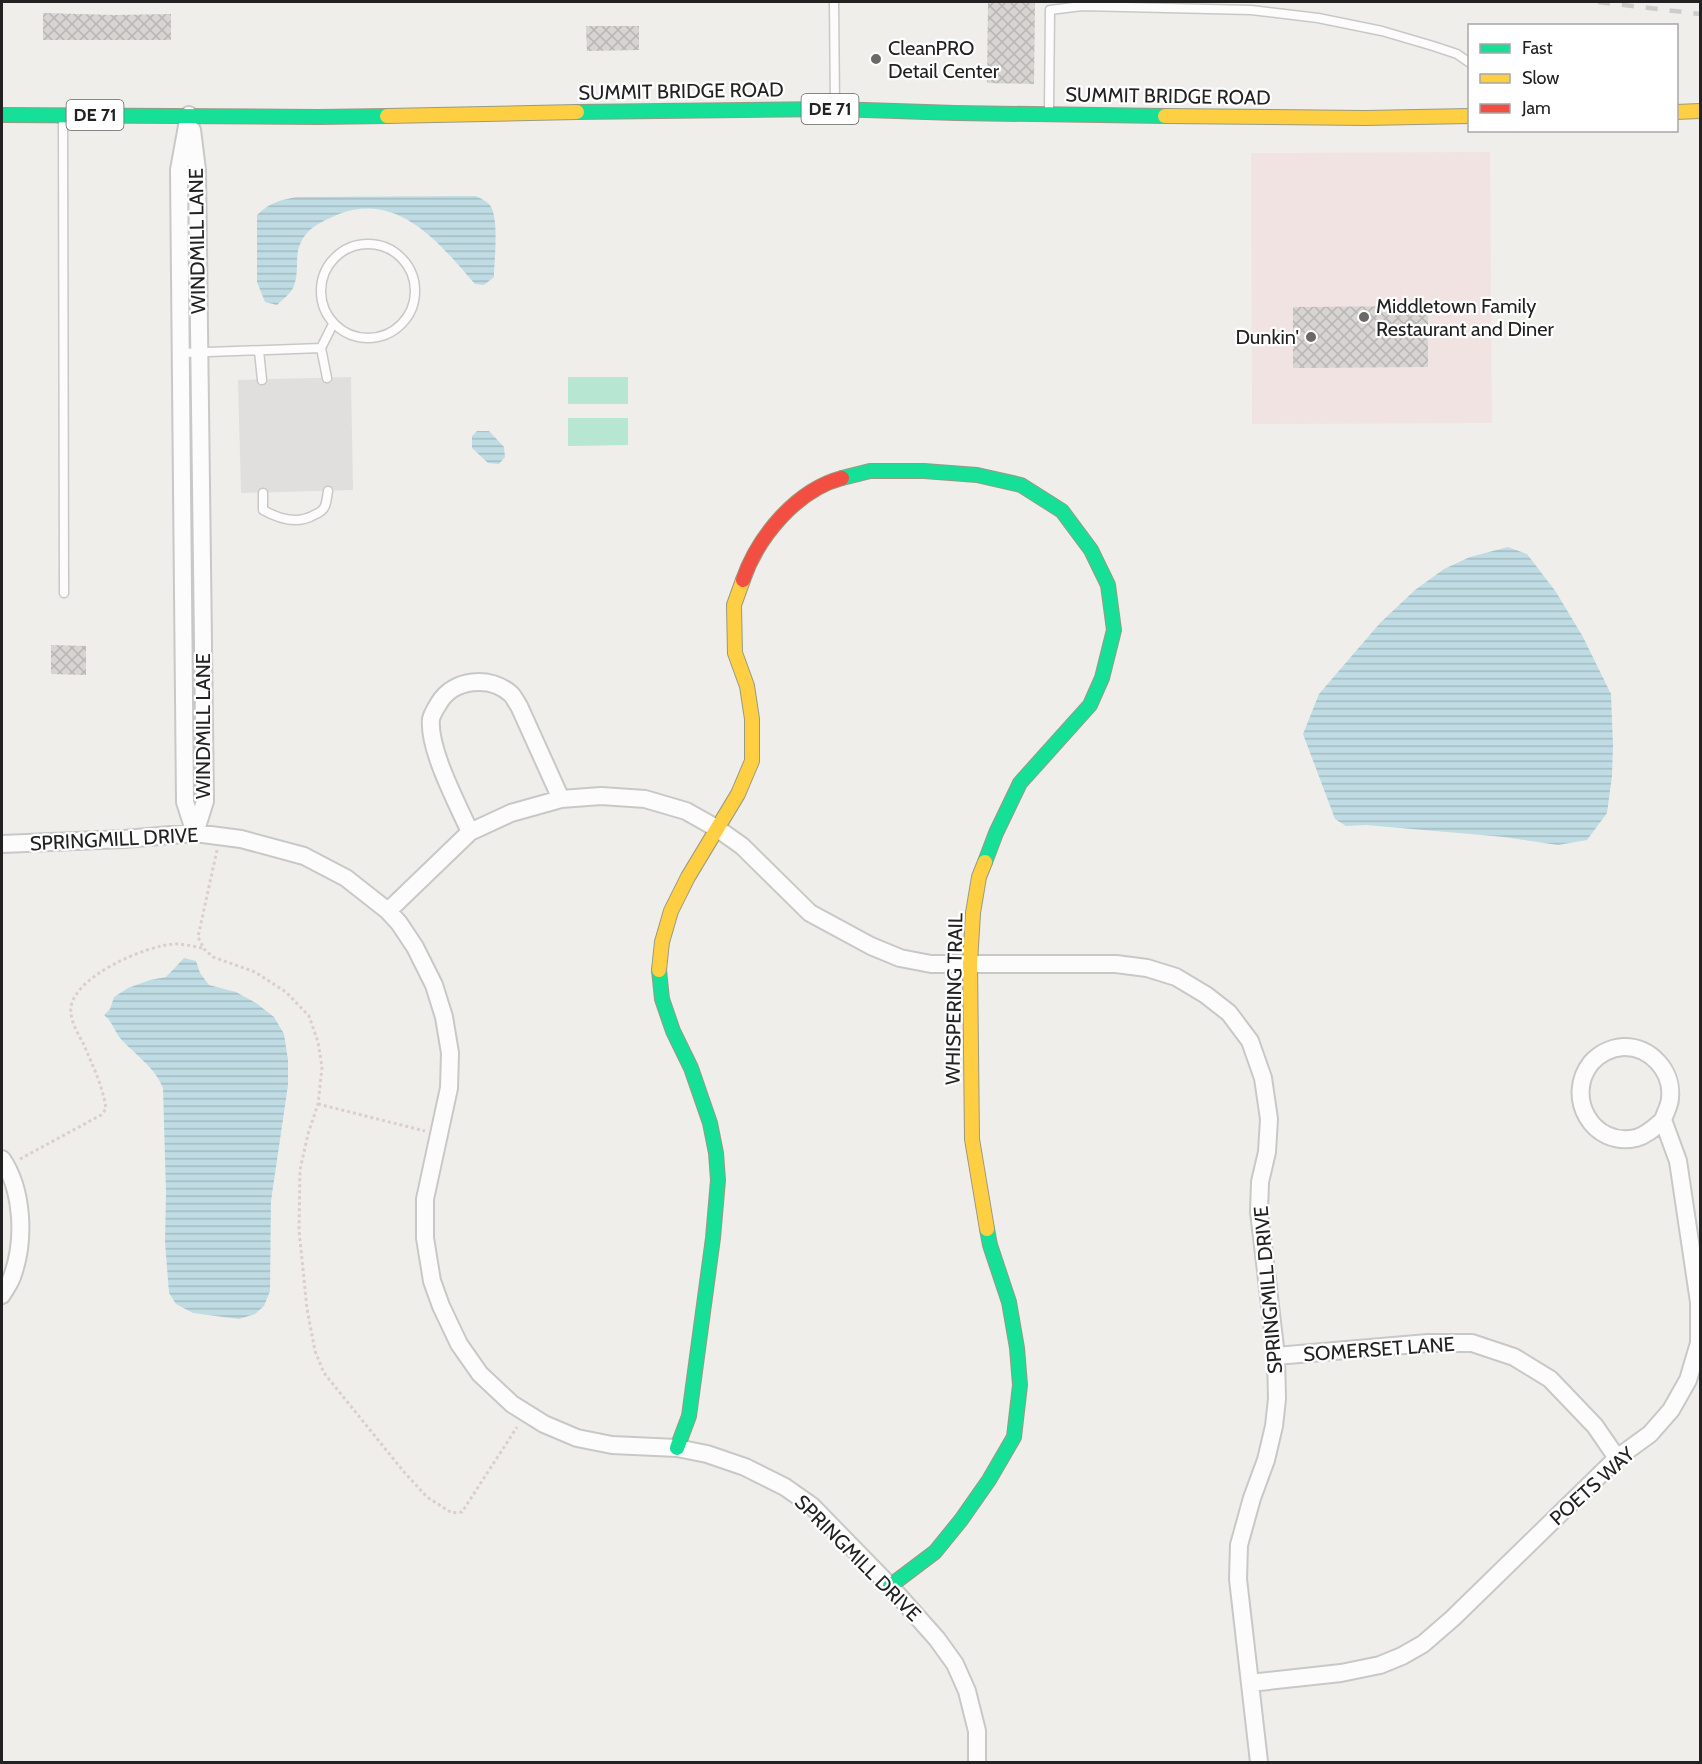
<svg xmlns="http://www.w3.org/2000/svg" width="1702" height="1764" viewBox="0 0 1702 1764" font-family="Cabin,sans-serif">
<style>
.commercial{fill:#f1e3e1}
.pitch{fill:#b7e6d2}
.parking{fill:#e0dfde}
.water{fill:url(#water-rules)}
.building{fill:url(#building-cross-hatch)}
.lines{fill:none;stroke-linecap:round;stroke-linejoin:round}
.lane-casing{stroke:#c9c8c7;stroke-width:11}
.street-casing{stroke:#c9c8c7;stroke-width:20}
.fast-casing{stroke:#999a82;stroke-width:16}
.slow-casing{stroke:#999a82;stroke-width:16}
.jam-casing{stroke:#999a82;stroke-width:16}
.path{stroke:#dccecd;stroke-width:3;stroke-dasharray:3 3;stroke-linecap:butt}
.lane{stroke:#fdfcfc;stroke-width:8}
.street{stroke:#fdfcfc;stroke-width:16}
.fast{stroke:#16e098;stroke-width:14}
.slow{stroke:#ffcf43;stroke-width:14}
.jam{stroke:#f24e42;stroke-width:14}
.rail{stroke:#ccc;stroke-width:4.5;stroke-dasharray:12 12;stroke-linecap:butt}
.poi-dot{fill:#6a6968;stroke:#fff;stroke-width:2}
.labels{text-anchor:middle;stroke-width:4.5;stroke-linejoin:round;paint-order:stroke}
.shield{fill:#fff;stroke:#646464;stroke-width:1.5}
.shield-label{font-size:18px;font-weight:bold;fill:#222}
.poi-label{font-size:20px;fill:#222;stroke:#fff;text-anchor:start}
.street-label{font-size:20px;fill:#222;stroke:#fff}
</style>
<defs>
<pattern id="water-rules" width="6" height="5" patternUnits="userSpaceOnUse" patternTransform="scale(1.5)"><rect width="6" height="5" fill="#bfdbe3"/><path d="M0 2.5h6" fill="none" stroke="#a4bcc2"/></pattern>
<pattern id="building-cross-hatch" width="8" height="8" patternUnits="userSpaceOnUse" patternTransform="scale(1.5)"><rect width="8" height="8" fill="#d7d4d2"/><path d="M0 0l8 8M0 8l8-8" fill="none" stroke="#b8b6b4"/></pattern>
</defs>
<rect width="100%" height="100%" fill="#f0eeeb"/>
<path class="commercial" d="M1490,152L1492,423L1252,424L1251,153Z"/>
<path class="pitch" d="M568,377H628V404H568Z
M568,418H628V445L568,446Z"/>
<path class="parking" d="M351,377L353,490L241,493L238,380Z"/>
<path class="water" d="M476,196C480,198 486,201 489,204C500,216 494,260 494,277L484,285L475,284C440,244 399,191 339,214C330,218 315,224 308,232C290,251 302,268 293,288C290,294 282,300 277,305L265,302L257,282V215C269,203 280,200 296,197Z
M477,431H489L504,447L505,457L499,464L488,463L472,448V436Z
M1508,547L1527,554L1556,592L1583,637L1611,694L1613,746L1612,776L1607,813L1587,840L1558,845L1504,837L1366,825L1346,826L1335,819L1303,734L1319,694L1380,623L1415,590L1444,569L1470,557Z
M184,958L196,961L200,973L209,985L236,992L256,1003L274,1017L284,1034L288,1060V1085L271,1201L270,1291L264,1306L255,1314L239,1319L193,1313L176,1304L169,1293L165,1242L166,1193L163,1088C155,1067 134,1054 120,1038C114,1030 112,1021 104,1015L110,1009L114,997L128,988L150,980L166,977Z"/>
<path class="building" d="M988,2H1035L1034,84L987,83Z
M43,13L115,15L171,14V40H43Z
M586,26H639V50L587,51Z
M1428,306V367L1293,368V307Z
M51,645L86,646V675L51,674Z"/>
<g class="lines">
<defs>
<path id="lane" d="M834,2L835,106
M1049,110L1050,10L1082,6L1251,10L1318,18L1382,31L1433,46L1457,54L1470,63
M63,118L64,593
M321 291a47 47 0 1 1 94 0a47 47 0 1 1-94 0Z
M321,348L327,378
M259,351L262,380
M181,353L321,348L333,324
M263,493V510C279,519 297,525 314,515C319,513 323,511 325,506C327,501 327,496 328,491"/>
<path id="street" d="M189,115L179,170L185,802L195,833
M192,130L197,170L205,801L195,833
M470,832C457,803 428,749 431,719C432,714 436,708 439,703C453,679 490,675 511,694C514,697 516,702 519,706L561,799
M2,844L124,839L195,833L241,839L304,856L346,878L388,911L399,923L415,947L434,985L444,1017L450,1053L449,1088L425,1199V1238L432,1281L441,1306L459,1344L480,1374L512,1404L544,1424L577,1438L612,1445L677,1448L707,1454L745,1467L785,1487L812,1506L890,1586L937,1639L955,1664L967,1691L977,1731V1762
M388,911L470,832L511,813L561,799L601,796L645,799L686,811L718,829L742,846L810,913L871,946L900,958L931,964H1116L1147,968L1176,977L1206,995L1229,1013L1250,1041L1263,1078L1269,1119L1267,1152L1260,1182L1259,1212L1276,1356L1277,1399L1274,1426L1266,1460L1252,1498L1239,1545L1238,1579L1259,1762
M2,1159C23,1190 25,1239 13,1274C11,1282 5,1289 2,1295
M1276,1356L1428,1343H1472L1514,1357L1550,1379L1595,1426L1617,1458
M1250,1683L1341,1673L1380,1665L1402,1656L1423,1644L1453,1618L1617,1458L1650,1434L1671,1410L1688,1380L1699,1343V1302L1678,1161L1663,1120C1665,1113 1670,1105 1670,1098C1673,1071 1650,1046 1623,1047C1611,1048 1599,1054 1591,1063C1564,1097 1593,1148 1636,1138C1647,1135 1655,1127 1663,1120"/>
<path id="fast" d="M577,112L835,109L956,113L1165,116
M2,115L319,117L387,116
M842,478L870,471H924L977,475L1021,485L1062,511L1091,550L1108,585L1114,630L1102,678L1090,705L1020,783L996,833L985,862
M659,970L662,999L673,1031L691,1068L710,1123L716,1153L718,1180L713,1238L689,1416L677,1448
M890,1586L935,1552L961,1520L989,1480L1014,1437L1020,1385L1017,1348L1009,1302L990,1245L987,1229"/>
<path id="slow" d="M1676,112L1700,111
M387,116L577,112
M1165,116L1365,118L1470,116
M985,862L979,877L973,913L970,963L972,1139L987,1229
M659,970L662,942L671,911L688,877L738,794L752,761V719L747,686L735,653L734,605L743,580"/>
<path id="jam" d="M743,580C758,536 797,490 842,478"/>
</defs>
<use href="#lane" class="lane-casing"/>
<use href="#street" class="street-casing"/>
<use href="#fast" class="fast-casing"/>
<use href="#slow" class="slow-casing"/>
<use href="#jam" class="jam-casing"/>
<path class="path" d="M217,850L198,937L204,949L213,957L255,972L286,992L309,1016L318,1042L322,1067L318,1104L308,1134L300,1170L299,1230L307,1309L315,1351L324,1373L404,1472L427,1497L452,1513L462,1512L517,1427
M318,1104L425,1131
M20,1159L101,1115L106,1109C103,1086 92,1064 83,1043C78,1034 72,1024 71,1013C66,979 148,944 176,944C185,944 195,947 203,948"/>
<use href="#lane" class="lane"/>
<use href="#street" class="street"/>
<use href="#fast" class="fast"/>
<use href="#slow" class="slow"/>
<use href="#jam" class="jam"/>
<path class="rail" d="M1598,2L1700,14"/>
</g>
<g class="poi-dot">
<circle cx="876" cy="59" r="6"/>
<circle cx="1364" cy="317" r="6"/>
<circle cx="1311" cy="337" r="6"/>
</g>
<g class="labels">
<g class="shield">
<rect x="801.5" y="94" width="57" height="30" rx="4.5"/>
<rect x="66.5" y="100" width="57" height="30" rx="4.5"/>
</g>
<g class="shield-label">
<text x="830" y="115">DE 71</text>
<text x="95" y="121">DE 71</text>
</g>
<g class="poi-label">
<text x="888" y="55">CleanPRO<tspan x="888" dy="23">Detail Center</tspan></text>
<text x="1376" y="313">Middletown Family<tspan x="1376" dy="23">Restaurant and Diner</tspan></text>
<text x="1299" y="344" text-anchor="end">Dunkin'</text>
</g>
<g class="street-label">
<text transform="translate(681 91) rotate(-1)" y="7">SUMMIT BRIDGE ROAD</text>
<text transform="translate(1168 96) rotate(1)" y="7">SUMMIT BRIDGE ROAD</text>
<text transform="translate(197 241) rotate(-91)" y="7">WINDMILL LANE</text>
<text transform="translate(203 726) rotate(-90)" y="7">WINDMILL LANE</text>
<text transform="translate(114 839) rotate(-3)" y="7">SPRINGMILL DRIVE</text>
<text transform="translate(954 999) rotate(-89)" y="7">WHISPERING TRAIL</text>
<text transform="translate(1268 1290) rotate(-95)" y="7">SPRINGMILL DRIVE</text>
<text transform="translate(1379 1349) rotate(-4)" y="7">SOMERSET LANE</text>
<text transform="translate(1592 1486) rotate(-42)" y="7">POETS WAY</text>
<text transform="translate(858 1558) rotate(45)" y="7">SPRINGMILL DRIVE</text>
</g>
</g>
<rect width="1702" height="1764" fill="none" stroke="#222222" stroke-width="6"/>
<rect x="1468" y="24" width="210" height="108" fill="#ffffff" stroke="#a7a7a7" stroke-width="1.5"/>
<rect x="1480" y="44" width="30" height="9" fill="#16e098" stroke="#a7a7a7" stroke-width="1.5"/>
<text x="1522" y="54" font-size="18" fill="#222222">Fast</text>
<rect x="1480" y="74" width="30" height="9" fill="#ffcf43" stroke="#a7a7a7" stroke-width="1.5"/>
<text x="1522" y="84" font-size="18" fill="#222222">Slow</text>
<rect x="1480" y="104" width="30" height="9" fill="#f24e42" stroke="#a7a7a7" stroke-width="1.5"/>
<text x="1522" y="114" font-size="18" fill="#222222">Jam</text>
</svg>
